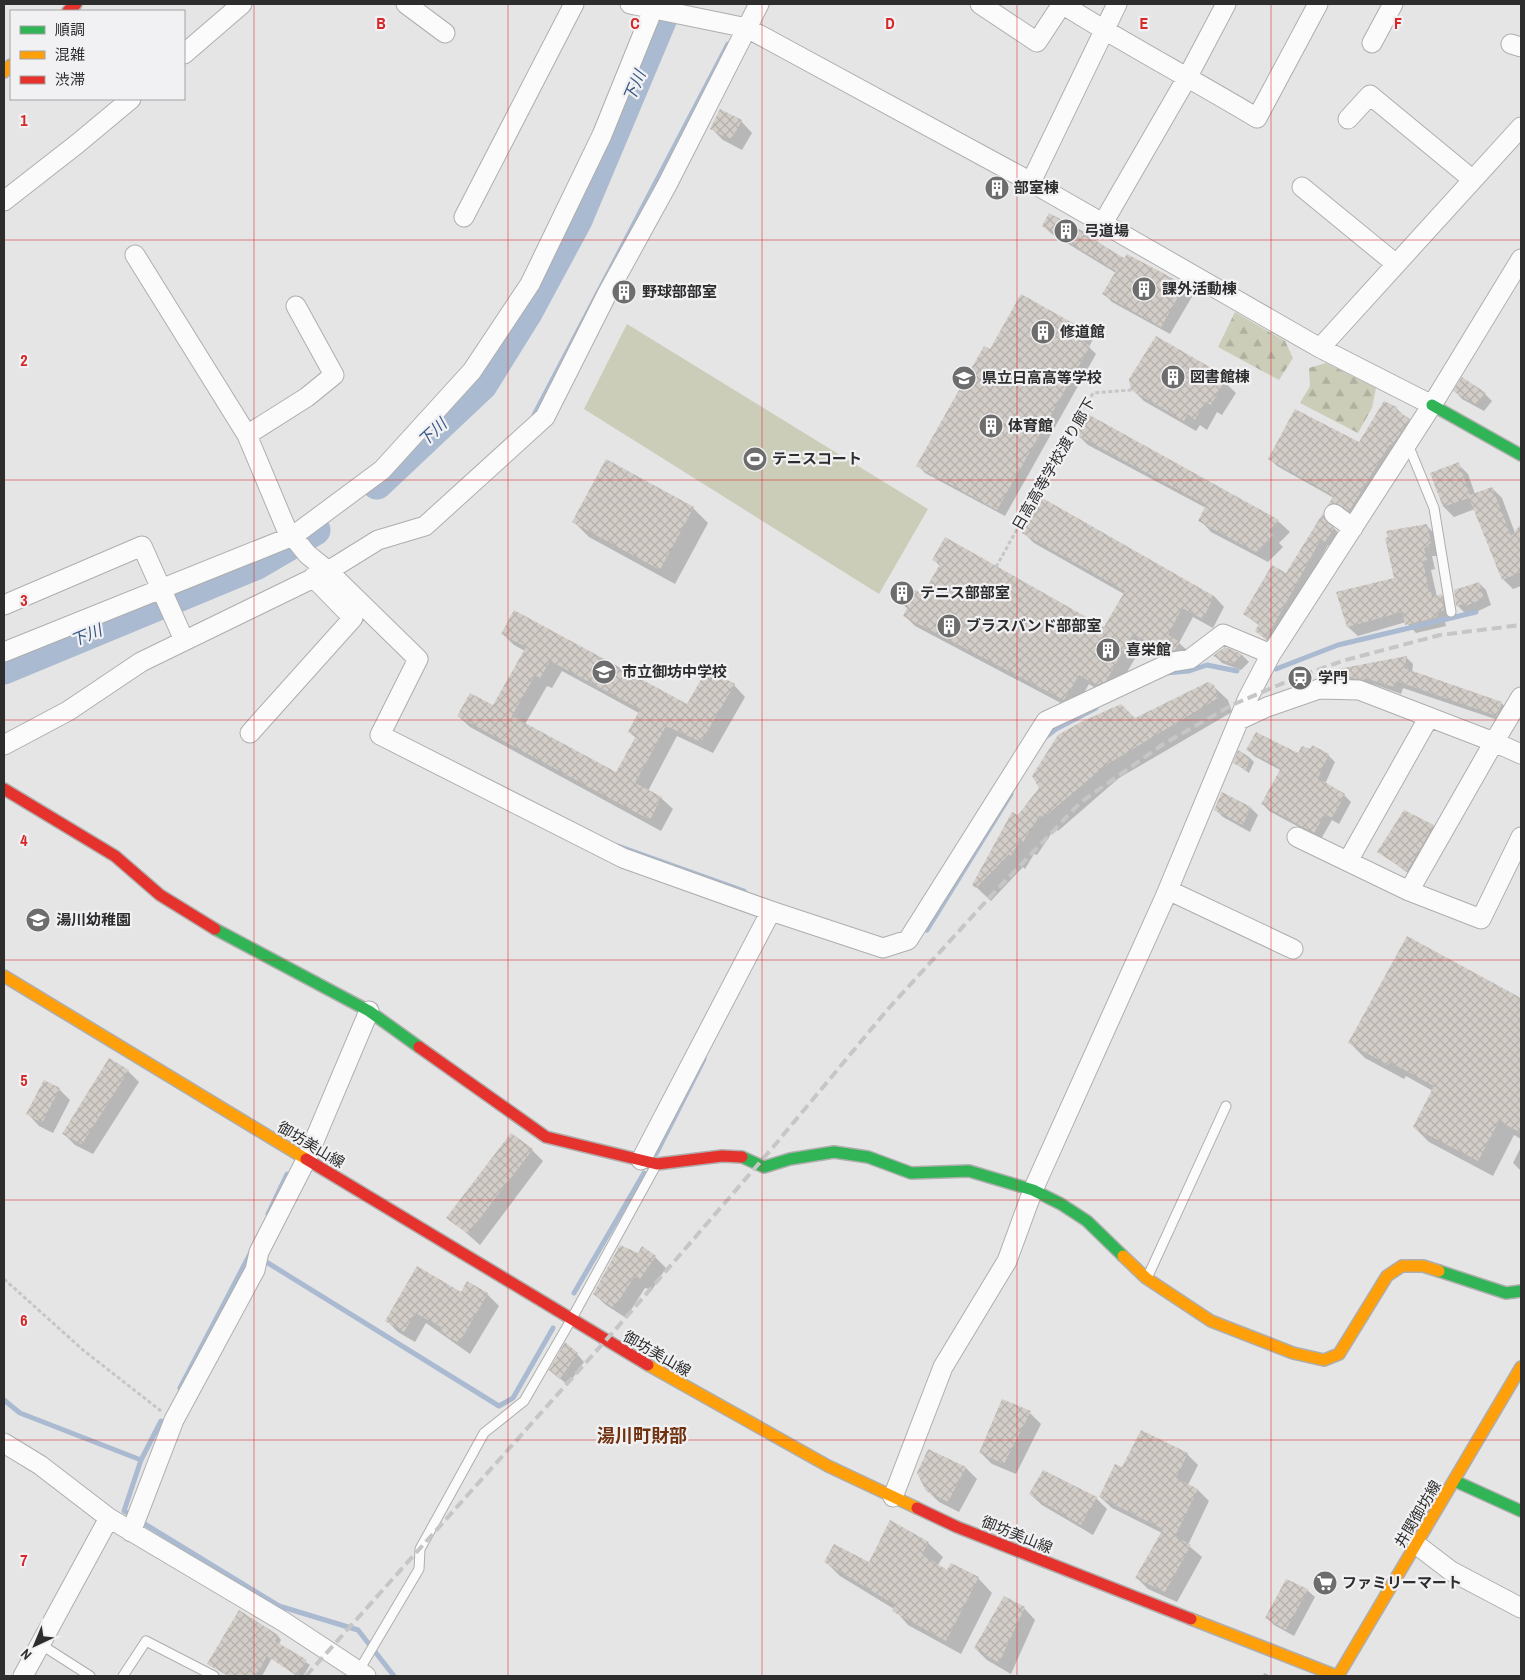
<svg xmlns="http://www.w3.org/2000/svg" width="1525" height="1680" viewBox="0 0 1525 1680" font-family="'Archivo Narrow','Noto Sans JP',sans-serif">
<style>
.forest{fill:url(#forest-firs)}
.garden{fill:#cbcdb8}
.shadow{fill:#0003;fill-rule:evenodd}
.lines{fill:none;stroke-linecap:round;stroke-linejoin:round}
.stream{stroke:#aabad1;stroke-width:5}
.river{stroke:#aabad1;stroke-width:31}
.building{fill:url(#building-cross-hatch);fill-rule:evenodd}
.lane-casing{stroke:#aeaeae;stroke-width:11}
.street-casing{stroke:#aeaeae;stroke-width:21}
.fast-casing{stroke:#aeaeae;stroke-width:14}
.slow-casing{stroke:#aeaeae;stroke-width:14}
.jam-casing{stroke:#aeaeae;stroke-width:14}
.path{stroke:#c6c6c6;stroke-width:3;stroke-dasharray:4 2.5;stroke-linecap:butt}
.lane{stroke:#fbfbfb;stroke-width:9}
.street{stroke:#fbfbfb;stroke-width:19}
.fast{stroke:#30b455;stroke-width:11}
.slow{stroke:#ff9f0a;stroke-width:11}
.jam{stroke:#e5322d;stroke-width:11}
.rail{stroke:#c6c6c7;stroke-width:4;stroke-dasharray:10 5;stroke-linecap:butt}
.grid{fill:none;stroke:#d62828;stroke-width:1;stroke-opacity:0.55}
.labels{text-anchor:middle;stroke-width:4.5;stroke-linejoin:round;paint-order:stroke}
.poi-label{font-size:15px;font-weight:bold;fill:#2d2d2e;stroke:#f1f1f3;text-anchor:start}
.street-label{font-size:15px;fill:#2d2d2e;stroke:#f1f1f3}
.water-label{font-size:16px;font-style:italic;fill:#365784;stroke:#f1f1f3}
.quarter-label{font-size:18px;font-weight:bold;fill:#70320e;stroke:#f1f1f3}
.grid-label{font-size:16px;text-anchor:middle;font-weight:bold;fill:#d62828;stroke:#f1f1f3;stroke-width:4.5;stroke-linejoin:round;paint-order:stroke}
</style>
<defs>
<pattern id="forest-firs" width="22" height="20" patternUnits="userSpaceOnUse" patternTransform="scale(1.25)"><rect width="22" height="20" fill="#cbcdb8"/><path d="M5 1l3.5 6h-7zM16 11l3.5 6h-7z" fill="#afb09e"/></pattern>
<pattern id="building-cross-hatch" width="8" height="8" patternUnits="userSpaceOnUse" patternTransform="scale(1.25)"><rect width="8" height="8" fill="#d3cdc8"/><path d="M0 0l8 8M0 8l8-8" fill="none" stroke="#b5b0ac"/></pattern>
</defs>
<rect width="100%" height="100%" fill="#e5e5e5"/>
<path class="forest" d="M1235,312L1285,341L1293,358L1279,380L1218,347Z
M1326,363L1376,388L1372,408L1358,433L1300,403L1310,386L1309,368Z"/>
<path class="garden" d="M627,324L928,509L879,594L584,409Z"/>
<path class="shadow" d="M741,121L752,133L742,150L723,140L712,129Z
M1043,226L1089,236L1125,260L1127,255L1185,286L1193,295L1170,334L1112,302L1104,294L1116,273L1052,234Z
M1086,332L1093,339L1089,347L1096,354L1005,516L925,473L918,465L990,351Z
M1212,370L1236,393L1222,415L1217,412L1207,430L1200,425L1196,431L1144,401L1132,389Z
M1455,391L1485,394L1492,401L1484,411L1462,399Z
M1396,408L1416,427L1357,518L1344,510L1337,511L1330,505L1334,498L1277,466L1270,459L1359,444Z
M1087,415L1278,521L1290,532L1279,543L1283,547L1268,562L1211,532L1200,520L1206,508L1088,445L1076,433Z
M1458,464L1468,474L1475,494L1492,488L1502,498L1521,549V586L1513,589L1503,579L1475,509L1454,517L1444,507Z
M693,508L708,523L675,584L589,537L574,522Z
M1323,515L1340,535L1332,547L1328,545L1273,645L1256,631L1260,626L1244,614L1286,575Z
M1427,526L1436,535L1439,552L1436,553L1437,556H1432L1435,569L1431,570L1437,597L1441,595L1450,604L1453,619L1445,622L1446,626L1416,633L1406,622L1358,636L1348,627L1396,579Z
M1023,532L1214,596L1224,607L1213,628L1193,617L1179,643L1190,653L1178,662L1144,643L1116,691L1107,695L1089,684L1074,710L915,626L905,616L908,609L894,597L923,596L940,566L934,560L1105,629L1124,594L1034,543Z
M1479,583L1486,590L1491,605L1474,613L1472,611L1465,613L1458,606L1455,591Z
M502,633L688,706L734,685L745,697L713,753L677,736L648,791L661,798L673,809L661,831L470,727L458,716L494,707L525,651L514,645ZM562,671L639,713L629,732L636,738L617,774L525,724L547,686L552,688Z
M1225,648L1242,655L1249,662L1241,670L1222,663L1215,656Z
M1406,657L1413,664L1412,672L1501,703L1509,710L1504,722L1403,688L1401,694L1373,684L1371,687L1365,686L1342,677L1335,670Z
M1213,686L1228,700L1232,712L1119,778L1058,831L1055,828L1037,855L1034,854L1025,869L1023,867L991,901L974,885L1018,817L1135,720Z
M1248,749L1328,755L1335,762L1325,784L1344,795L1351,802L1339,824L1332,820L1321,839L1269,811L1263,804L1282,771L1254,756Z
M1251,759L1254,762L1249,773L1235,763Z
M1222,793L1251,808L1258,815L1250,832L1223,817L1215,809Z
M1433,826L1441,833L1415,878L1379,852Z
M1407,937L1521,999V1139L1514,1135L1493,1176L1429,1142L1414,1127L1433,1091L1406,1076L1404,1079L1365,1058L1350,1043Z
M128,1071L139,1082L93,1154L75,1145L64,1134Z
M59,1089L70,1100L53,1133L39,1126L28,1114Z
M1521,1147V1171L1513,1163Z
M532,1150L543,1161L480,1245L448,1217Z
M638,1255L655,1257L666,1268L652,1290L645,1288L626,1318L606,1305L594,1294Z
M468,1283L487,1294L499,1306L470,1354L426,1323L415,1342L398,1332L387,1321L461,1294Z
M577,1354L584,1362L568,1385L558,1377Z
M1030,1413L1041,1424L1016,1474L992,1464L981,1453Z
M929,1451L966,1468L977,1479L959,1512L939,1502L927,1490Z
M1187,1454L1198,1465L1188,1485L1198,1490L1209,1501L1188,1545L1202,1557L1177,1602L1148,1589L1137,1578L1162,1533L1112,1508L1100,1497L1123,1469Z
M1030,1494L1096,1498L1107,1509L1093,1535L1042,1505Z
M928,1543L943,1557L938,1565L948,1571L978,1578L992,1593L961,1654L908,1625L894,1609L840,1576L826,1562L869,1564Z
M1307,1590L1315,1597L1294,1636L1274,1625L1267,1617Z
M1024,1608L1035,1620L1011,1674L987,1660L975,1648Z
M240,1612L278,1636L281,1640L279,1644L310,1665L303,1676H298L272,1658L262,1676H228L209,1664Z
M1264,1673L1272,1676H1263Z"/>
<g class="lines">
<path class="stream" d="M534,415L728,44
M1276,669L1338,645L1476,612
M1166,673L1189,671L1207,665L1237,671
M1043,739L1056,729L1096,708
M618,846L744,891
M927,930L1011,794
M656,1154L704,1059
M268,1214L287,1174
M268,1263L499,1406L513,1398L553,1328
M574,1293L644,1173
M180,1388L251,1252
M4,1400L20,1413L141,1460L124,1511L133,1516
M141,1460L161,1421
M140,1521L279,1606L358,1630L394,1676"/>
<path class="river" d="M377,484L482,385L528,311L577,220L668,4
M4,669L255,565L315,530"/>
</g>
<path class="building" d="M720,109L742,120L731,140L710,129Z
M1049,213L1090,235L1089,237L1124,258L1127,254L1185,285L1161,327L1102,294L1116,271L1042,226Z
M1021,294L1087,331L1082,340L1090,346L997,510L916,466L984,346L990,349Z
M1156,336L1213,369L1211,375L1225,380L1211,405L1205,402L1195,420L1188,414L1184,421L1131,390L1129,379Z
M1462,377L1486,393L1476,405L1453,391Z
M1384,401L1397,407L1396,410L1410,419L1392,445L1390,444L1349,511L1336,503L1328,505L1333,497L1331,494L1268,459L1295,409L1359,442Z
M1086,413L1279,520L1269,531L1273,535L1256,552L1198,521L1206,505L1075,434Z
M606,459L694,507L660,570L572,522Z
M1459,462L1470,495L1492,487L1511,536L1521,524V572L1502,580L1469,498L1443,507L1430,473Z
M1039,496L1214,596L1203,619L1182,608L1168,635L1180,642L1175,650L1166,652L1133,634L1106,681L1096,685L1079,675L1064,700L903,616L908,606L892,597L900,582L923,594L940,564L932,560L945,537L1104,627L1125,591L1022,533Z
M1323,513L1324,519L1334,528L1325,542L1321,539L1266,639L1255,631L1259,624L1243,614L1272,565L1286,573Z
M1427,524L1431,543L1428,544L1429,547L1424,548L1427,560L1423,561L1429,592H1431L1432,597L1442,594L1444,610L1437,613L1438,617L1405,625L1402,612L1347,627L1336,592L1394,578L1385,538L1388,537L1386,531Z
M1479,582L1484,598L1466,606L1464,604L1456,606L1454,590Z
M514,610L687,704L707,669L735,684L701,742L666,726L635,783L662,797L650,820L457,716L470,693L493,705L526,647L501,634ZM550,661L640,709L628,732L636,736L616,772L512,716L535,675L540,678Z
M1225,647L1242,654L1233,664L1213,656Z
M1407,656L1404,668L1502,702L1497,716L1396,681L1394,687L1365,678L1364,680L1356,679L1333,670Z
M1208,682L1214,685L1218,698L1106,765L1043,818L1040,815L1023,842L1020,841L1011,856L1009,854L976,888L972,885L1012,812L1018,815L1039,788L1032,776L1058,735L1081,722L1121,704L1135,718Z
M1256,732L1298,753L1302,746L1310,749L1312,745L1329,754L1318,778L1345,794L1332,818L1325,814L1314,833L1261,804L1281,768L1246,750Z
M1238,750L1251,758L1246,770L1233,763Z
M1222,792L1251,807L1243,825L1214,810Z
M1404,810L1434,825L1407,871L1377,852Z
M1407,936L1521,998V1133L1499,1121L1478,1161L1413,1127L1434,1086L1390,1062L1388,1065L1348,1043Z
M109,1058L129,1070L82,1144L62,1134Z
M44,1080L60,1088L42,1123L26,1114Z
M511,1133L533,1149L468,1234L446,1218Z
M620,1245L638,1253L642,1246L656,1256L640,1279L634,1277L614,1308L593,1294Z
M417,1266L461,1292L467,1281L488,1293L459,1343L438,1331L441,1327L415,1313L404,1332L385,1321Z
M565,1342L578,1353L560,1379L549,1370Z
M1002,1399L1031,1411L1004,1464L979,1453Z
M1141,1430L1188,1453L1176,1478L1198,1489L1175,1536L1191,1545L1165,1592L1135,1578L1163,1529L1099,1497L1115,1464L1122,1467Z
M928,1449L966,1467L948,1502L926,1491L917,1473Z
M1043,1470L1097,1497L1081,1525L1029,1494Z
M890,1520L929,1542L922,1554L947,1570L951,1563L979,1577L946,1641L892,1611L895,1605L824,1562L834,1544L869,1562Z
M1286,1579L1308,1589L1286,1630L1265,1618Z
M1004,1596L1025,1607L999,1663L974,1648Z
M239,1610L278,1635L275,1641L307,1660L297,1676L267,1656L256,1676H229L207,1664Z"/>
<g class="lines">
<defs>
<path id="lane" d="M1407,442L1434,508L1451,612
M1148,1276L1226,1106
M40,1644L90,1676
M358,1672L419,1569L420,1549L484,1433L524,1401L571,1320L655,1167
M123,1676L146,1641L214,1676"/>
<path id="street" d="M406,4L445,33
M630,4L747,28L1031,182L1320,348L1432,405
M980,4L1037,42L1062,4C1125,44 1192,79 1257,118L1318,4
M1372,43L1393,4
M1511,44L1521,47
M184,54L242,4
M1348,119L1370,95L1473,180
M1031,182L1117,4
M1302,187L1396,264
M4,201L77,144L131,99
M464,217L574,4
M1103,223L1188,76L1226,4
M135,255L247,435L286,528L307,554L328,571L418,659L380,735L623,858L771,911L883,948L908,940L1046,721L1172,662L1190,659L1223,634L1271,654
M1320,348L1521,127
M247,435L307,397L334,375L296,306
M1334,514L1353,528
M4,605L142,546L184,640
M4,652L293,536L382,470L472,371L530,284L602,135L653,9
M1521,697L1494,742L1521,754
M1239,720L1267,707L1319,689L1359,690L1494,742L1409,891
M250,733L353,618L313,577
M4,745L68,711L141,662L328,571L378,540L425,526L545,417L607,294L667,185L759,4
M1297,837L1409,891L1481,919L1521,837
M1348,861L1429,717
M1168,890L1293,949
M641,1160L771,911
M4,1443L40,1465L109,1518L284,1622L366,1676
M893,1497L943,1367L1007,1261L1033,1190L1165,897L1248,698L1271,654L1432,405L1521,259
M131,1532L174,1420L255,1270L259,1252L306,1160L369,1011
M1417,1545L1451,1571L1521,1608
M23,1676L109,1518"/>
<path id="fast" d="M1432,405L1521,455
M215,929L369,1011L419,1047
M742,1157L764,1167L790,1159L834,1152L868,1157L911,1173L969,1171L1033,1190L1061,1204L1087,1221L1123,1256
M1439,1271L1506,1293L1521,1291
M1455,1481L1521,1511"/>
<path id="slow" d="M4,72L11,65
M4,976L306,1159
M1123,1256L1146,1278L1211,1321L1293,1353L1324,1360L1339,1354L1387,1276L1402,1266H1423L1439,1271
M648,1365L828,1466L917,1508
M1191,1619L1337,1676
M1338,1676L1521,1367"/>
<path id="jam" d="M68,11L76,4
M4,789L115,856L160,895L215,929
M419,1047L546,1137L657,1164L722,1156L742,1157
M306,1159L648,1365
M917,1508L957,1527L1191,1619"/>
</defs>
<use href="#lane" class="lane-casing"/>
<use href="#street" class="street-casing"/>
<use href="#fast" class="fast-casing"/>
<use href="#slow" class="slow-casing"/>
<use href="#jam" class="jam-casing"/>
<path class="path" d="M996,567L1093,393L1131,390
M4,1279L83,1350L161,1411"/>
<use href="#lane" class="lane"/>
<use href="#street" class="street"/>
<use href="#fast" class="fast"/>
<use href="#slow" class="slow"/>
<use href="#jam" class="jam"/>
<path class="rail" d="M306,1676L615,1330L774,1146L888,1009L989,898L1081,802L1162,745L1232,705L1295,678L1342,661L1440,635L1521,625"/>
</g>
<path class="grid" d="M254,4V1676M508,4V1676M762,4V1676M1017,4V1676M1271,4V1676M4,240H1521M4,480H1521M4,720H1521M4,960H1521M4,1200H1521M4,1440H1521"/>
<defs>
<symbol id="building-disc" viewBox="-11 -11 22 22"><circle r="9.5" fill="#6d6d6e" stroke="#f1f1f3"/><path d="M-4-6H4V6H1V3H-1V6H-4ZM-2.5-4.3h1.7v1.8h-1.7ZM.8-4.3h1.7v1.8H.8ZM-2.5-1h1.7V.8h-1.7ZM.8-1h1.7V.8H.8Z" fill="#fff"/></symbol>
<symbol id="school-disc" viewBox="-11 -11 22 22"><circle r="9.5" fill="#6d6d6e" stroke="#f1f1f3"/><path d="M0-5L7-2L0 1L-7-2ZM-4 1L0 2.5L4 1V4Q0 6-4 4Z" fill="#fff"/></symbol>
<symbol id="stadium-disc" viewBox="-11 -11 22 22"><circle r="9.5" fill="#6d6d6e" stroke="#f1f1f3"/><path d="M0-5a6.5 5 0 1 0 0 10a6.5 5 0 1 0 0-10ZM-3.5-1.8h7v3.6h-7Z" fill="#fff"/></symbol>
<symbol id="station-disc" viewBox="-11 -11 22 22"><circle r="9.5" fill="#6d6d6e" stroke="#f1f1f3"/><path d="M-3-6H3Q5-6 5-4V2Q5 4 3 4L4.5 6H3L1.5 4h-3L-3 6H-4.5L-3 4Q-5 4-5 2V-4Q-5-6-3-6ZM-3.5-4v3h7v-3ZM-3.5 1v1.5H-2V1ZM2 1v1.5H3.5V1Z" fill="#fff"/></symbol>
<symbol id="supermarket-disc" viewBox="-11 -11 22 22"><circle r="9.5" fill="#6d6d6e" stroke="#f1f1f3"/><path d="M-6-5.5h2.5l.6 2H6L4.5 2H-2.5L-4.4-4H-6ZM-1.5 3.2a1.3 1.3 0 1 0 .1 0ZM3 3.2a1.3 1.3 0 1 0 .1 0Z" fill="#fff"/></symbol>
</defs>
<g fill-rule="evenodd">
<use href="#building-disc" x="983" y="174" width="28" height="28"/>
<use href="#building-disc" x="1052" y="217" width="28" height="28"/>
<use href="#building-disc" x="1130" y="275" width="28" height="28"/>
<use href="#building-disc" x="610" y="278" width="28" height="28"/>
<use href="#building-disc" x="1029" y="318" width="28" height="28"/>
<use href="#building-disc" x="1159" y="363" width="28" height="28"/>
<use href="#school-disc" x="950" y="364" width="28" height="28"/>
<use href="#building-disc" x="977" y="412" width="28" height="28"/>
<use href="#stadium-disc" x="741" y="445" width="28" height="28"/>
<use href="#building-disc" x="888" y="579" width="28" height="28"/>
<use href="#building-disc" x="935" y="612" width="28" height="28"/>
<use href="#building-disc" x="1094" y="636" width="28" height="28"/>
<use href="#school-disc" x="590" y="658" width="28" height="28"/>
<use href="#station-disc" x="1286" y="664" width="28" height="28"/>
<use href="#school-disc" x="24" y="906" width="28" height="28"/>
<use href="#supermarket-disc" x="1311" y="1569" width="28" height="28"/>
</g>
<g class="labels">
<g class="poi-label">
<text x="1014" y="193">部室棟</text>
<text x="1084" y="236">弓道場</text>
<text x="1162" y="294">課外活動棟</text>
<text x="642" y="297">野球部部室</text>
<text x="1060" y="337">修道館</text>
<text x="1190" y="382">図書館棟</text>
<text x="982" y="383">県立日高高等学校</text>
<text x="1008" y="431">体育館</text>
<text x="772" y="464">テニスコート</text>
<text x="920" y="598">テニス部部室</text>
<text x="966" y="631">ブラスバンド部部室</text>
<text x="1126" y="655">喜栄館</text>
<text x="622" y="677">市立御坊中学校</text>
<text x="1318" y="683">学門</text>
<text x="56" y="925">湯川幼稚園</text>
<text x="1342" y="1588">ファミリーマート</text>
</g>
<g class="street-label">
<text transform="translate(1054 464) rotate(-60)" y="5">日高高等学校渡り廊下</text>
<text transform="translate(311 1145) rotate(31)" y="5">御坊美山線</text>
<text transform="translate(657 1354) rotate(30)" y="5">御坊美山線</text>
<text transform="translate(1418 1514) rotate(-59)" y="5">井関御坊線</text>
<text transform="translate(1017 1535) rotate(22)" y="5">御坊美山線</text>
</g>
<g class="water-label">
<text transform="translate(634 86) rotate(-67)" y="6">下川</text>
<text transform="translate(432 432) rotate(-43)" y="6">下川</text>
<text transform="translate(86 635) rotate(-22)" y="6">下川</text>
</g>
<g class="quarter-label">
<text x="642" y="1442">湯川町財部</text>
</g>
</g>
<g class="grid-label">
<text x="381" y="29">B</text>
<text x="635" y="29">C</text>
<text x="890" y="29">D</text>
<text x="1144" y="29">E</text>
<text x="1398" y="29">F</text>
<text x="24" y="126">1</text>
<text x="24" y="366">2</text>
<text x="24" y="606">3</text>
<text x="24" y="846">4</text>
<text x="24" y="1086">5</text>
<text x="24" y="1326">6</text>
<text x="24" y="1566">7</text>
</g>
<rect width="1525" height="1680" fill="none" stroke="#2d2d2e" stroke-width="10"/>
<rect x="10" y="10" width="175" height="90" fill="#f1f1f3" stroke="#a3a3a4"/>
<rect x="20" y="26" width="25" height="8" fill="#30b455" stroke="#a3a3a4"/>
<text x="55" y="35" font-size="15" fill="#2d2d2e">順調</text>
<rect x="20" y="51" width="25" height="8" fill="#ff9f0a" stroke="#a3a3a4"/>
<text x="55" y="60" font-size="15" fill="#2d2d2e">混雑</text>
<rect x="20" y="76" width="25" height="8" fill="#e5322d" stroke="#a3a3a4"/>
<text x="55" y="85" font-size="15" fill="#2d2d2e">渋滞</text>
<g transform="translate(35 1645) rotate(224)" stroke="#f1f1f3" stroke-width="4" paint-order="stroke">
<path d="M0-4L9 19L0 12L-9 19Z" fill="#2d2d2e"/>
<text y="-8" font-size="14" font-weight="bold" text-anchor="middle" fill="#2d2d2e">N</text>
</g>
</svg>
